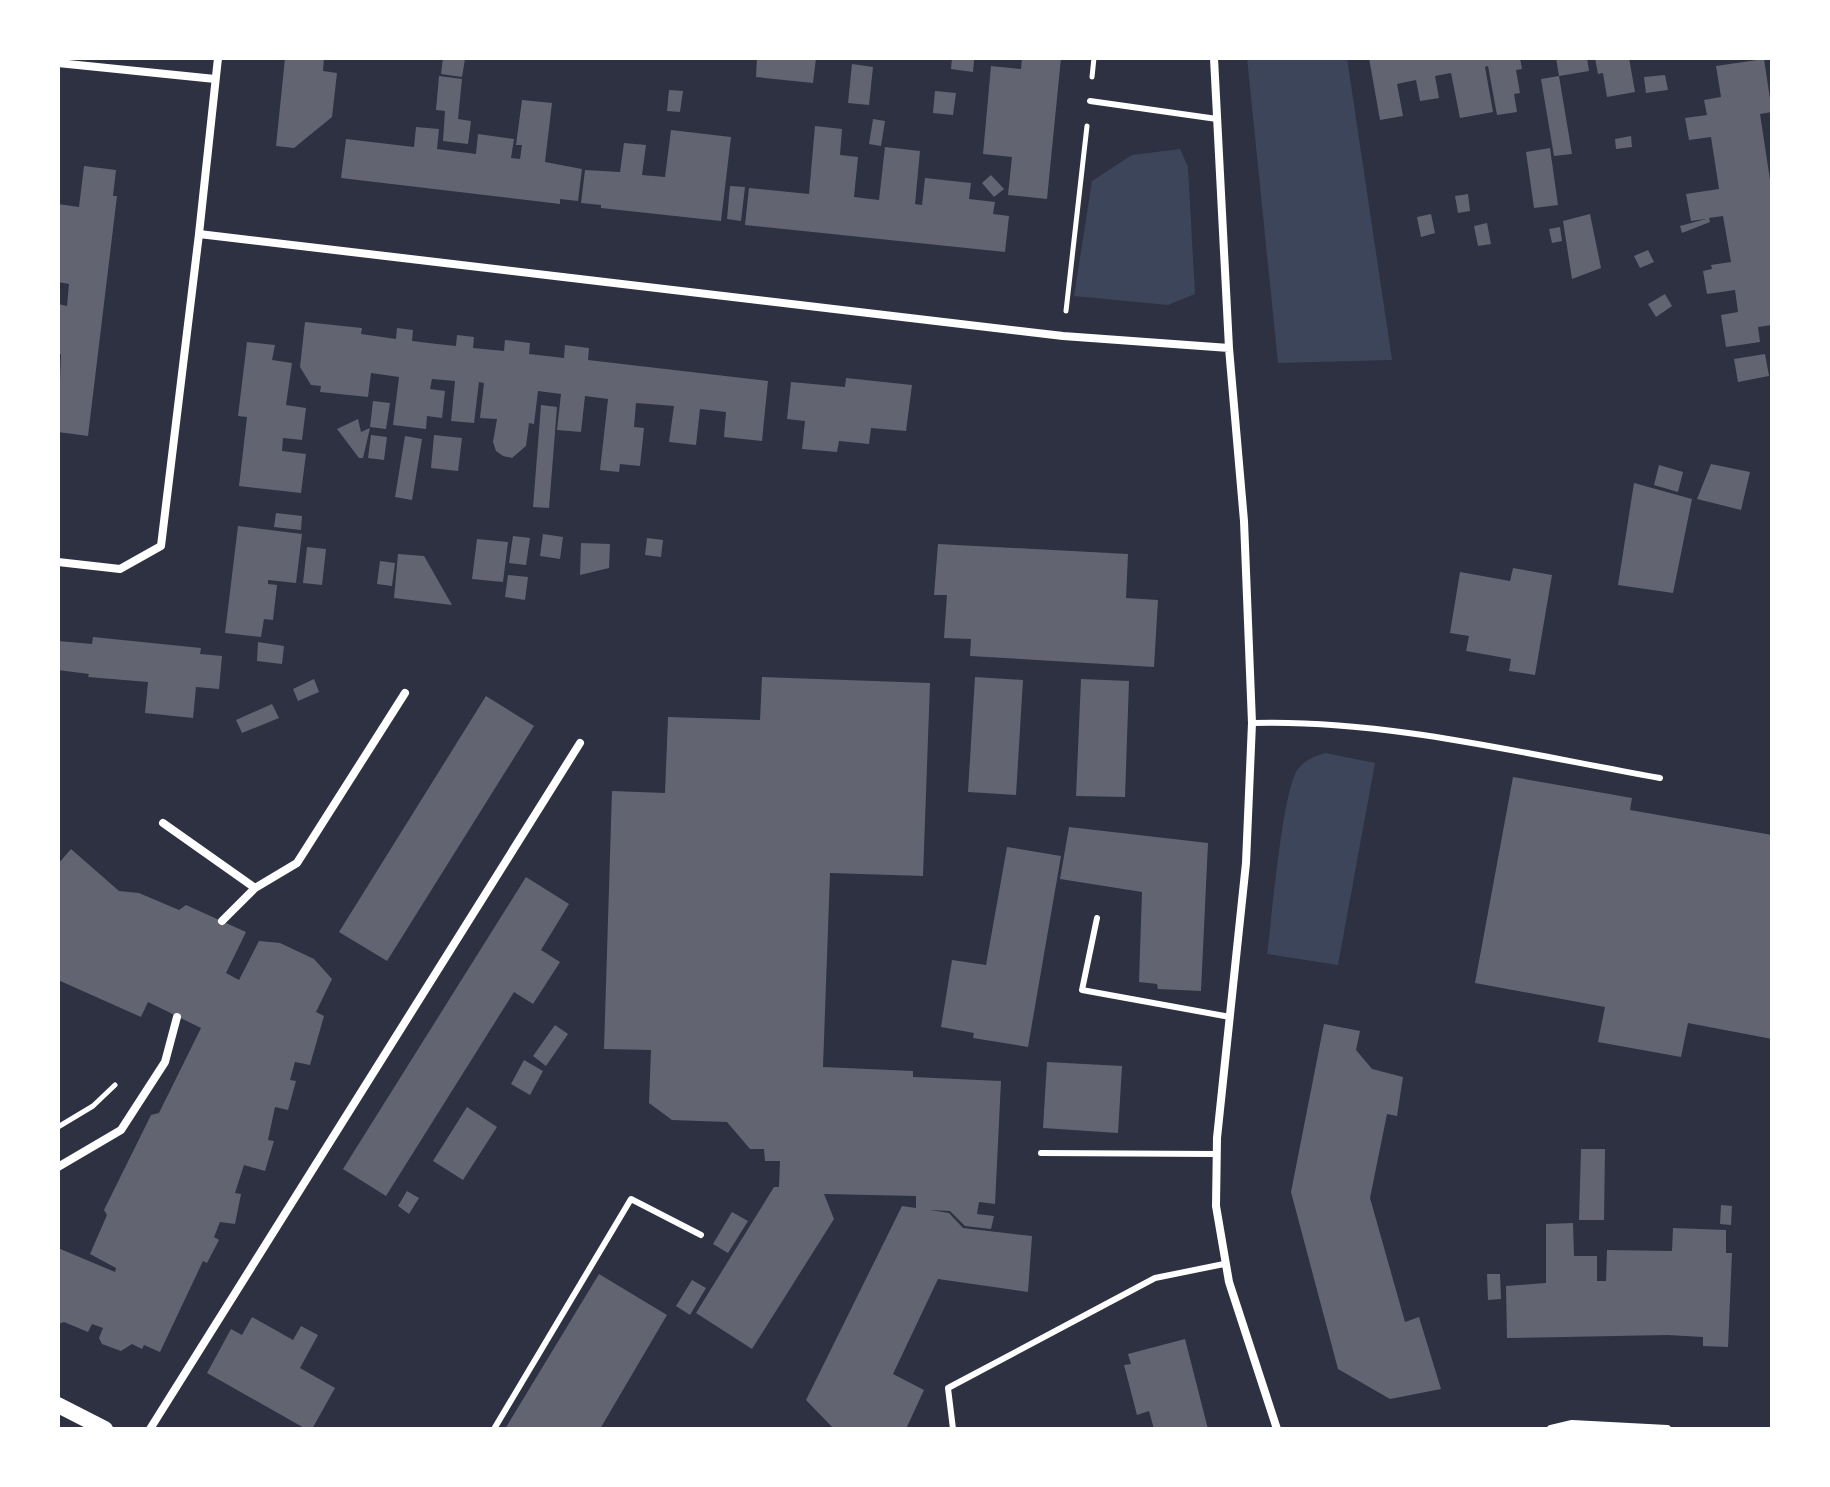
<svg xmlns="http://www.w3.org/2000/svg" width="1830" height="1487" viewBox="0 0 1830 1487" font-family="Rubik,sans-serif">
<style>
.green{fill:#3c4559}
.building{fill:#626471}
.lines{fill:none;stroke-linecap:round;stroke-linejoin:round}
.path{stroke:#fff;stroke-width:5}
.service{stroke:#fff;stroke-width:6}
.minor{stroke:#fff;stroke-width:8}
.secondary{stroke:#fff;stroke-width:16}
</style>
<rect width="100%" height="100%" fill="#2d3142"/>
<path class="green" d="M1247,58H1347L1392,360L1278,363Z
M1180,149L1188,167L1195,294L1168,305L1074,296L1092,181L1132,155Z
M1325,753L1375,763L1338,965L1267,954C1272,920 1282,790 1298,769C1305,760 1315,756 1325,753Z"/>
<path class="building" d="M285,58H324L323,71L337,73L332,117L294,148L276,146Z
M443,58L465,59L462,77L441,74Z
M757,58H816L813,83L756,77Z
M952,58H972L974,60L973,72L951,69Z
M1022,58H1061L1047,199L1008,195L1012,157L983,154L991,66L1021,69Z
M1369,58H1520L1522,69L1516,70L1520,93L1514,94L1517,112L1497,115L1488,66L1485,67L1493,112L1460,118L1451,73L1435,76L1439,98L1420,101L1416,80L1397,84L1403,116L1380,120Z
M1556,58H1587L1589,71L1559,76Z
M1595,58H1629L1635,92L1607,97L1603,73L1598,74Z
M1764,59L1772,112L1760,114L1772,193V325L1758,327L1760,342L1726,347L1721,315L1738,312L1735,290L1707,294L1703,271L1712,269L1711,265L1731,262L1723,216L1709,218L1710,222L1682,233L1680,226L1706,219L1691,221L1686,194L1719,189L1711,137L1689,140L1685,118L1707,115L1704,100L1721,97L1716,66Z
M852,64L873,67L869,105L848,103Z
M1665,75L1668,90L1646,93L1644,77Z
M439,76L462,79L458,119L471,121L468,144L443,141L445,111L436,110Z
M1559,76L1572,154L1554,156L1541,79Z
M669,90L683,91L680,112L667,111Z
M935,91L956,93L953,115L933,113Z
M522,100L552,103L545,162L582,169L578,201L560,199V204L341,178L346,139L414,147L416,127L439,129L437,149L476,154L478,134L514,139L511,158L520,159L522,145H516Z
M873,119L885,121L881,146L869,144Z
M815,126L842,129L840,155L858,157L854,197L879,200L885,147L920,151L915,204L922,205L925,178L971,183L969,199L995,202L993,214L1009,216L1005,252L745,225L749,188L809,194Z
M671,130L731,137L721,221L601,208V205L581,203L585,170L620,172L624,143L646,145L642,175L665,177Z
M1631,136L1632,147L1616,149L1615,139Z
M1550,148L1558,205L1534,208L1526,152Z
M84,166L116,170L113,196H117L88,436L58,432L61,354H58V304L67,306L69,284L58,282V204L79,207Z
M991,175L1004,189L994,197L982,183Z
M730,186L745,187L741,221L727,219Z
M1468,194L1470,211L1458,213L1455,196Z
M1431,214L1435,233L1421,237L1417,217Z
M1590,214L1601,268L1572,279L1563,221Z
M1487,223L1491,244L1478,246L1474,226Z
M1560,227L1562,241L1552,243L1549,229Z
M1648,250L1654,262L1640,268L1634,256Z
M1665,294L1672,306L1656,317L1648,304Z
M305,322L362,328L361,334L396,339L397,328L413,330L412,341L437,344L456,346L457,335L474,337L473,348L504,351L505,340L530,343L529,354L564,358L565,345L589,348L588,360L768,381L762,441L724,437L726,412L700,409L696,445L669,442L674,406L636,403L634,427L644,428L640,466L620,464L619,472L600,470L608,399L585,396L581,432L557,430L561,394L538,391L534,424L529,423L526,446L512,458L503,456L496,451L493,442L497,419L480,418L484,383L479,382L474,423L451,421L455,381L432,379L430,389L445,391L442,418L427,416L426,429L393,425L399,377L371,373L368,397L320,392L321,386L311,385L300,367Z
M247,342L275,345L272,360L292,363L286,405L306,408L302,440L283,438L282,451L306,454L301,493L239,486L247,417L238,416Z
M1765,354L1769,376L1738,382L1734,359Z
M846,378L912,385L906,431L871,428L869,444L839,441L837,452L802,449L805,421L787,419L791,382L845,387Z
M373,401L390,403L386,429L370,427Z
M541,405L557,407L549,508L533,507Z
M358,419L361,432L370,428L363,458H359L337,429Z
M371,435L387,437L384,460L368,458Z
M434,435L462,438L458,471L431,468Z
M405,436L422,439L412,500L395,497Z
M1711,464L1750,472L1741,510L1697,499Z
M1659,465L1683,472L1678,492L1654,485Z
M1634,483L1692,499L1673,593L1618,585Z
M276,513L302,516L301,530L274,527Z
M238,526L302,534L296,583L268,580V584L277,585L273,620L264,619L261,637L225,633Z
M543,534L563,537L560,559L540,556Z
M513,536L530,538L526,565L509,563Z
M647,538L663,540L661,557L645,555Z
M477,539L508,542L503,582L472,579Z
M581,543L610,544L609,568L580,575Z
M938,544L1128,554L1126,598L1158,600L1154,667L970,656L971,639L944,638L947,595H934Z
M307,547L326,549L322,585L303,583Z
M398,554L424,556L452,605L394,598Z
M380,561L395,563L392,586L377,584Z
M1513,568L1552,575L1535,675L1509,671L1511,659L1466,651L1469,636L1450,633L1460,572L1510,581Z
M508,575L528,577L525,600L505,597Z
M93,637L201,648L200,654L222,656L219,689L196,687L193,718L145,713L148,682L88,677L89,674L58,670V641L92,644Z
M258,642L284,646L282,664L257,661Z
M762,677L930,683L923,876L830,873L823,1067L913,1071V1077L1001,1081L995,1204L979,1202L977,1214L994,1216L991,1229L965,1226L950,1211L930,1210L949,1213L963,1228L1032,1236L1028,1292L938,1279L893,1374L924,1390L906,1429H834L806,1400L902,1206L916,1208V1196L824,1194L834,1219L752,1349L696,1313L774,1187H779L780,1161H765L764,1149H750L727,1122L672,1120L649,1103L651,1050L604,1049L612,791L665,793L668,717L760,720Z
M975,677L1023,680L1016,795L968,792Z
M314,679L319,692L298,701L293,689Z
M1081,679L1129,681L1125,797L1076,796Z
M486,696L534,726L387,961L339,932Z
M272,704L279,718L242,733L236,720Z
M1513,777L1632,798L1630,810L1772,835V1039L1688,1023L1681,1057L1598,1042L1605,1007L1475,983Z
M1069,827L1208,843L1201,991L1158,989L1157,984L1139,982L1142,892L1060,879Z
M1007,847L1061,856L1028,1047L973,1038L974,1033L941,1027L952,960L986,965Z
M71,849L119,891L139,893L179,910L186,905L246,932L226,973L239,980L259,941L280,943L314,959L332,979L316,1012L324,1016L310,1065L295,1062L290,1080L296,1081L288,1110L275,1107L268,1140L274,1141L265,1171L244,1165L235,1193L241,1194L235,1224L220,1222L214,1237L219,1240L207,1263L203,1261L160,1352L144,1345L142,1349L132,1344L121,1351L102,1344L99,1338L103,1328L92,1324L88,1332L64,1322L58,1324V1248L115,1272L116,1268L90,1254L107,1215L104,1210L151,1115L159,1113L201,1028L148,1002L141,1017L58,980V864Z
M526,877L569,904L541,950L560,962L533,1004L514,992L386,1196L343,1169Z
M1324,1024L1360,1031L1356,1050L1372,1069L1403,1077L1397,1116L1387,1114L1370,1198L1405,1322L1419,1317L1441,1389L1390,1399L1338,1369L1291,1192Z
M555,1025L568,1034L546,1066L533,1056Z
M524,1060L543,1071L530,1095L511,1084Z
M1047,1062L1122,1066L1118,1133L1043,1128Z
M467,1107L497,1127L463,1180L433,1161Z
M1581,1149H1605L1604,1220H1579Z
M407,1191L419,1198L409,1214L398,1206Z
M1721,1205L1732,1206L1731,1225L1720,1224Z
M732,1212L748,1221L728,1253L713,1244Z
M1573,1223L1574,1256H1597V1281H1606L1607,1250L1672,1251L1673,1228L1726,1230V1253H1732L1728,1347L1703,1346V1337L1668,1335L1507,1338L1506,1286L1546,1283V1224Z
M599,1274L667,1315L600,1429H505Z
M1487,1274H1500L1501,1299L1488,1300Z
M692,1280L706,1288L690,1315L676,1306Z
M252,1317L293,1340L301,1326L318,1335L300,1368L335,1388L312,1429H306L207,1373L231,1329L242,1335Z
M1185,1339L1208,1429H1154L1149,1411L1137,1415L1124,1365L1131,1364L1128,1354Z"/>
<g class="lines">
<path class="path" d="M1092,77L1094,58
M1066,311L1087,126
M58,1127L93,1106L115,1085"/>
<path class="service" d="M1090,101L1217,119
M1252,723C1386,719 1529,755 1660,778
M1097,918L1082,990L1230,1017
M1041,1153L1216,1154
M494,1429L631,1199L701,1235
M953,1429L948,1388L1155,1278L1224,1264"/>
<path class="minor" d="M1214,58L1229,348L1244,521L1252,723L1246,863L1217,1138L1216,1206L1229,1282L1277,1429
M58,63L215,79
M199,234L1063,336L1229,348
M58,562L120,569L161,546L199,234L218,58
M163,823L255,888
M222,921L255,888L297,863L405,693
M58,1167L121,1130L165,1062L177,1017
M150,1429L580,743
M1551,1429L1572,1424L1667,1429"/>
<path class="secondary" d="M58,1405L105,1429"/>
</g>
<rect width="1830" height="1487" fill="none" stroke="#ffffff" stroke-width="120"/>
</svg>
